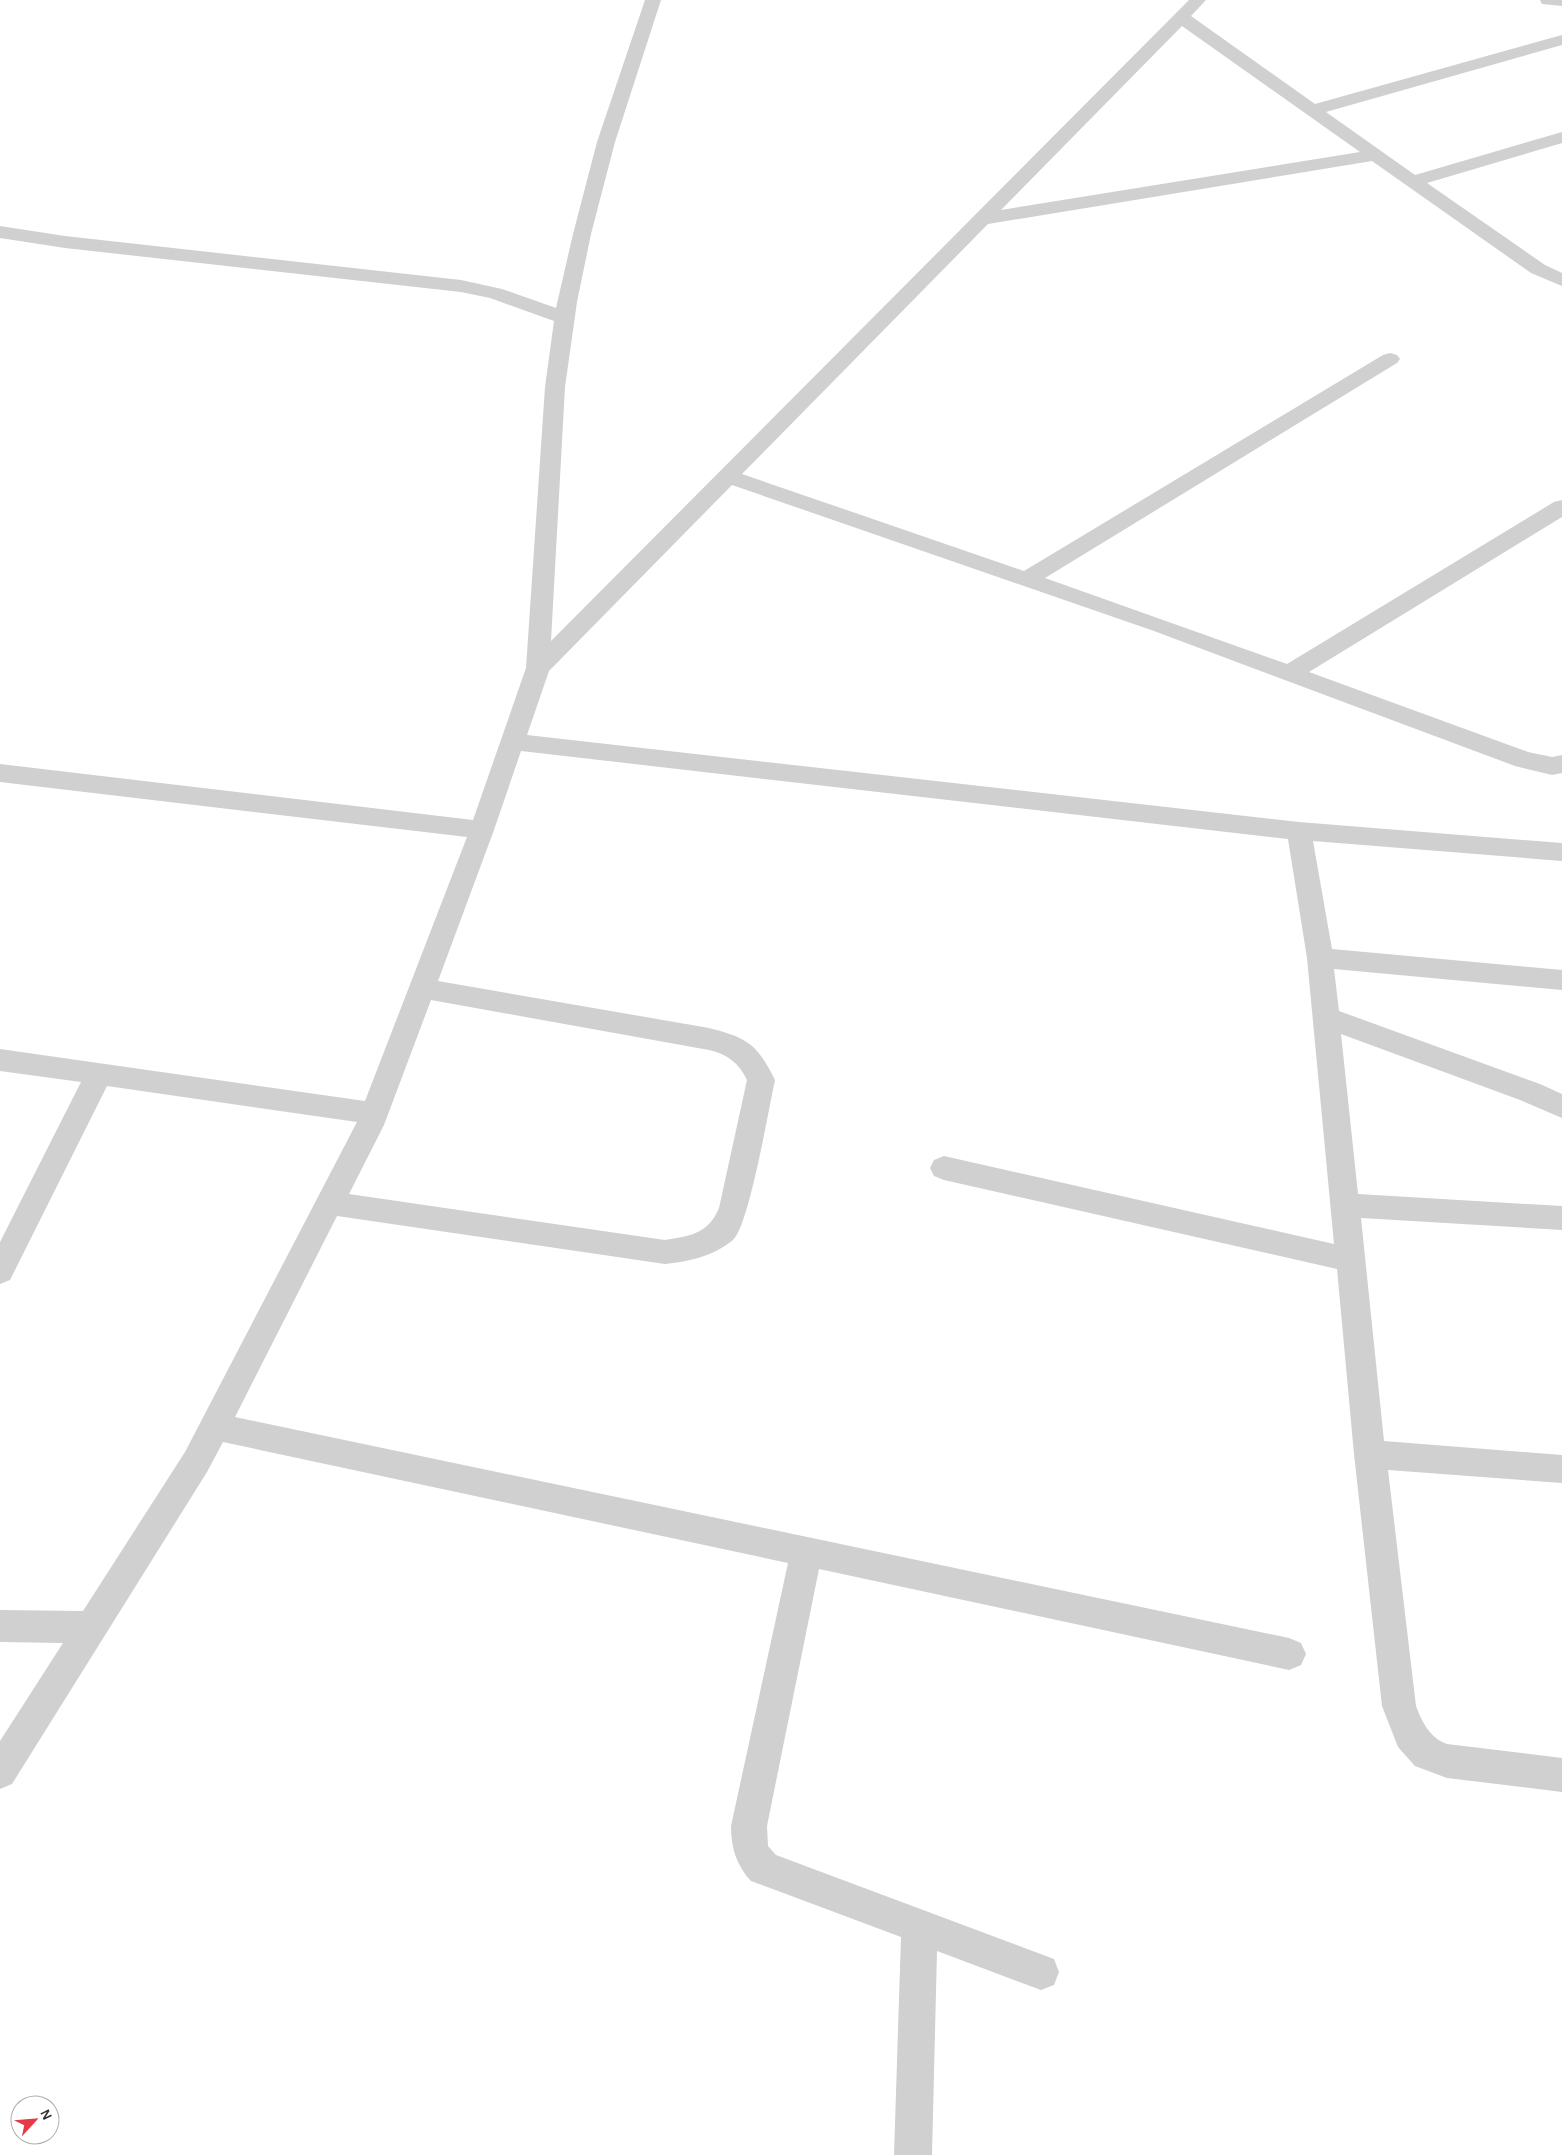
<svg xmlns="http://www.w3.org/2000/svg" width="1562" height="2155" viewBox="0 0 1562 2155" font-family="'Alegreya Sans',sans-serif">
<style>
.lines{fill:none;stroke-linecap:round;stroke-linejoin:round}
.minor{fill:#d0d0d0;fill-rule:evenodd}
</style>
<rect width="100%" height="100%" fill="#fff"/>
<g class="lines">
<path class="minor" d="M645,0H661L615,142L591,234L577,302L565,387L551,641L1189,0H1206L1191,16L1315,104L1562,35V45L1326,112L1415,175L1562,132V143L1427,183L1545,265L1562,273V286L1531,273L1372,161L988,224L742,474L1024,571L1383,355L1390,353L1397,355L1400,359L1397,363L1045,578L1287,664L1554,502L1562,500V517L1309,672L1528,752L1552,757L1562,755V773L1552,775L1515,766L1154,631L732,485L549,671L527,735L1299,822L1562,843V861L1313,841L1332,949L1562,970V990L1334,969L1339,1011L1540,1084L1562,1094V1118L1520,1100L1341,1034L1358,1194L1562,1206V1230L1361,1218L1384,1441L1562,1455V1483L1388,1470L1416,1706C1422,1722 1430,1738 1447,1744L1562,1758V1792L1447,1778L1415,1766L1398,1747L1382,1706L1354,1454L1337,1269L944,1180L934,1176L930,1168L934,1160L944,1156L1334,1244L1307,958L1288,839L521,751L494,830L438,981L709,1028C748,1038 757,1044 775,1080C769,1107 749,1226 733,1240C712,1257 690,1261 665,1264L337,1216L235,1417L1289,1638L1301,1643L1306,1654L1301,1665L1289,1670L819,1569L767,1826L768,1846L776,1855L1054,1959L1059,1972L1054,1985L1041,1990L937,1951L932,2155H894L901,1937L751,1881C736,1865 731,1847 731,1826L788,1563L223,1442L207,1472L12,1784L0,1789V1741L63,1643L0,1642V1610L83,1611L185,1452L357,1122L107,1086L10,1280L0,1284V1242L81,1082L0,1071V1049L365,1101L467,837L0,782V764L473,820L526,668L545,387L554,321L490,298L461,292L65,248L0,238V226L65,236L461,280L502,289L556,308L573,234L597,142ZM1182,26L1360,152L1001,210ZM431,1000L709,1050C727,1054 739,1063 747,1080L719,1208C708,1234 690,1236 665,1240L349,1194L384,1125Z
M1540,0H1562V6L1542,4Z"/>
</g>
<g transform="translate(35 2120) rotate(64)"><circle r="24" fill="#ffffff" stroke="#adadad"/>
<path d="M0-4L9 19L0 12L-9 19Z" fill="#e63946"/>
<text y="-8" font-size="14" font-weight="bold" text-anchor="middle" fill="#333333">N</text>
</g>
</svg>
